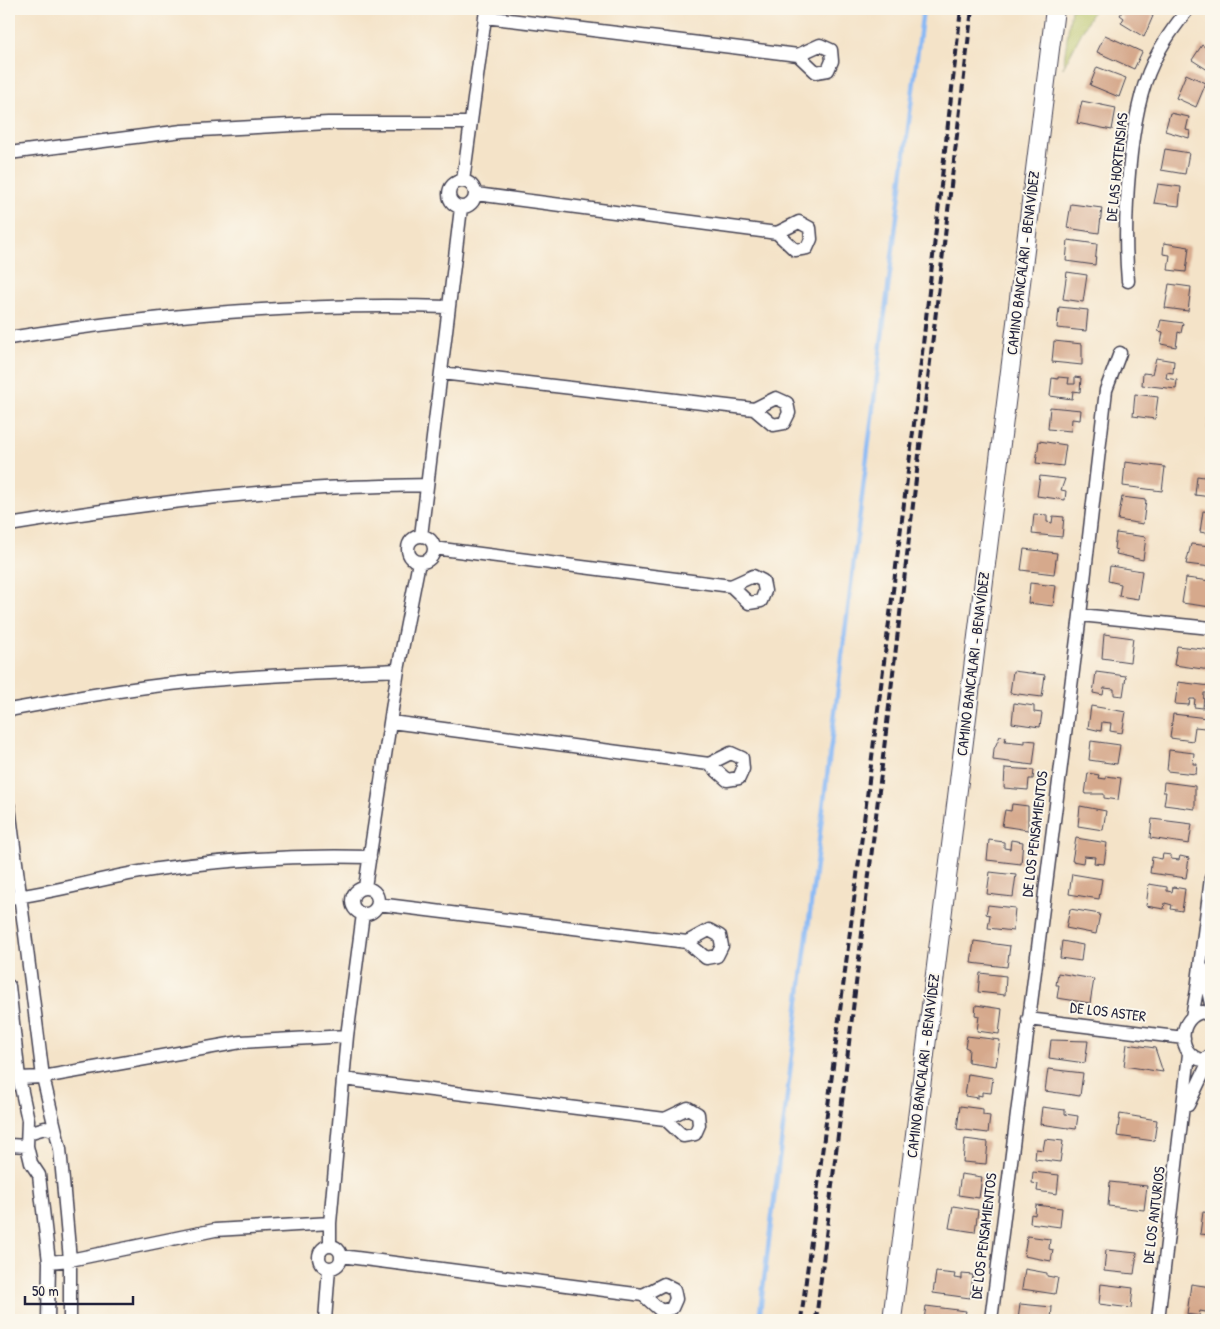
<svg xmlns="http://www.w3.org/2000/svg" width="1220" height="1329" viewBox="0 0 1220 1329" font-family="'Patrick Hand',sans-serif">
<style>
.green{fill:#b4c062;stroke:#6b714e}
.lines{fill:none;stroke-linecap:round;stroke-linejoin:round}
.stream{stroke:#89b9f5;stroke-width:4.5}
.building{fill:#d6a98c}
.street-casing{stroke:#423f50;stroke-width:15}
.secondary-casing{stroke:#423f50;stroke-width:20}
.street{stroke:#fff;stroke-width:12}
.secondary{stroke:#fff;stroke-width:18}
.rail{stroke:#22223b;stroke-width:4;stroke-dasharray:8 4;stroke-linecap:butt}
.labels{text-anchor:middle;stroke-width:4;stroke-linejoin:round;paint-order:stroke}
.street-label{font-size:15px;fill:#22223b;stroke:#fbf7ec}
</style>
<rect width="100%" height="100%" fill="#fbf7ec"/>
<filter id="ink" filterUnits="userSpaceOnUse"><feTurbulence type="fractalNoise" baseFrequency=".02" numOctaves="2"/><feDisplacementMap in="SourceGraphic" scale="10" xChannelSelector="R" yChannelSelector="G"/><feConvolveMatrix kernelMatrix="1 2 1 2 8 2 1 2 1" color-interpolation-filters="sRGB"/></filter>
<filter id="wash" filterUnits="userSpaceOnUse"><feTurbulence type="fractalNoise" baseFrequency=".0096" numOctaves="4" result="noise"/><feDisplacementMap in="SourceGraphic" scale="20" xChannelSelector="R" yChannelSelector="G"/><feGaussianBlur stdDeviation="1.12" result="paint"/><feColorMatrix in="noise" values="0 0 0 0 0 0 0 0 0 0 0 0 0 0 0 0 0 1.4 0 .05"/><feComposite in="paint" operator="in"/></filter>
<g filter="url(#wash)">
<rect width="100%" height="100%" fill="#f4e3c8"/>
<path class="green" d="M1071,9H1094L1063,68Z"/>
<g class="lines">
<path class="stream" d="M759,1320L923,9"/>
</g>
<g id="blocks">
<path class="building" d="M1124,9H1140L1153,16L1144,37L1121,23L1124,18L1120,15Z
M1105,35L1142,52L1134,69L1097,52Z
M1202,45L1211,51V72L1192,60Z
M1097,67L1126,78L1119,97L1090,85Z
M1186,74L1206,83L1196,107L1176,98Z
M1082,101L1116,108L1112,130L1077,123Z
M1170,113L1189,117L1186,130L1190,131L1189,138L1165,131Z
M1165,149L1189,153L1185,174L1161,170Z
M1158,184L1181,187L1179,206L1154,203Z
M1071,204L1102,208L1099,233L1067,228Z
M1068,240L1097,244L1095,265L1066,261Z
M1164,243L1189,247L1186,272L1168,270L1170,255L1163,254Z
M1067,272L1087,275L1083,302L1063,299Z
M1169,284L1191,287L1188,311L1165,308Z
M1059,307L1088,310L1086,331L1057,328Z
M1161,320L1183,323L1181,333L1178,332L1176,347L1161,344L1163,332L1158,331Z
M1054,341L1082,344V365L1052,362Z
M1156,358L1174,361L1173,373L1167,372L1166,378L1177,380L1176,389L1142,385L1143,373L1152,374Z
M1058,377L1069,378L1068,384H1075V377L1081,378L1080,392L1073,391L1072,399L1050,396L1052,378L1058,379Z
M1135,394L1158,397L1155,419L1133,416Z
M1050,407L1081,410L1080,420L1072,419L1071,431L1048,429Z
M1210,411L1211,412V430L1207,429Z
M1039,441L1066,445L1063,466L1036,463Z
M1209,444H1211V465L1207,464Z
M1125,462L1165,467L1162,491L1123,486Z
M1040,476L1065,479L1061,490L1066,491L1065,500L1037,496Z
M1197,476L1211,478V497L1195,495Z
M1122,497L1146,500L1143,524L1118,520Z
M1203,511L1211,512V534L1200,532Z
M1034,514L1047,515V522L1052,523L1053,516L1064,517L1062,537L1032,534Z
M1116,533L1146,537L1143,560L1116,554L1117,550L1114,549Z
M1191,544L1211,546V567L1186,564Z
M1024,549L1057,553L1054,574L1021,570Z
M1110,566L1142,571L1138,599L1119,596L1121,584L1108,581Z
M1186,578L1211,581V607L1182,603Z
M1030,583L1056,586L1053,606L1028,603Z
M1104,634L1133,638L1130,662L1102,658Z
M1177,646L1211,650L1210,670L1174,665Z
M1013,671L1045,675L1042,697L1010,693Z
M1096,672L1126,676L1123,696L1114,695V689L1104,688L1103,695L1093,693Z
M1178,682L1210,686L1209,693H1204L1203,708L1194,707L1195,699H1190L1189,705L1175,704Z
M1014,703L1034,706V712L1042,713L1040,727L1012,723Z
M1091,706L1126,712L1122,733L1110,731L1111,723L1102,722L1101,731L1088,728Z
M1173,714L1207,718L1205,728L1195,727L1193,741L1170,738Z
M1000,736L1006,737L1005,741L1025,743V740L1036,741L1033,765L993,760L994,749Z
M1091,741L1120,745L1117,764L1089,760Z
M1169,750L1194,753L1193,764H1197L1196,774L1167,771Z
M1005,768L1034,770L1033,779H1029L1028,790L1004,788Z
M1088,773L1099,775L1098,778L1106,779V776L1121,778L1118,800L1104,798V794H1085Z
M1164,782L1195,786V809L1164,805L1166,792H1163Z
M1012,804L1028,806V830L1002,826L1005,810L1011,811Z
M1080,806L1106,811L1103,830L1078,826Z
M1152,819L1192,824L1189,844L1150,838Z
M1076,838L1107,843L1104,864L1094,863L1095,857L1084,856L1083,863L1072,861Z
M989,840L1004,842V848L1010,849L1011,840L1023,842L1021,864L987,860Z
M1163,854L1171,855V859L1179,860L1180,856L1189,858L1186,878L1150,873L1152,857L1162,859Z
M990,872L1016,875L1013,897L987,894Z
M1072,874L1102,879L1099,899L1069,894Z
M1149,884L1167,887V891L1172,892L1173,887L1185,889L1182,911L1171,909L1172,905L1165,903L1164,909L1146,906Z
M988,905L1015,908L1013,931L988,928L990,915L986,914Z
M1070,909L1100,914L1096,934L1066,928Z
M974,941L1010,946L1007,967L971,963Z
M1062,941L1083,945L1081,961L1060,958Z
M980,973L1006,976L1005,995L978,992Z
M1058,973L1094,979L1090,1003L1057,998L1059,985H1056Z
M976,1005L1002,1009L999,1034L977,1031L979,1016L975,1015Z
M967,1036L1000,1040L996,1066L968,1062L969,1049L965,1047Z
M1051,1040L1088,1041L1085,1063L1049,1058Z
M1127,1044L1155,1048L1163,1072L1124,1066Z
M1048,1069L1083,1073L1080,1096L1045,1091Z
M968,1074L993,1078L991,1093L982,1092V1096L978,1095V1098L965,1096Z
M960,1106L983,1109V1115L990,1116L988,1133L957,1129Z
M1042,1107L1065,1110V1114L1078,1116L1076,1129L1040,1124Z
M1120,1114L1157,1120L1154,1141L1117,1136Z
M965,1139L988,1142L986,1164L963,1162Z
M1045,1139L1063,1141L1060,1162L1035,1159L1036,1149L1043,1150Z
M1033,1172L1059,1175L1057,1194L1037,1191L1038,1184L1032,1183Z
M961,1174L982,1177L979,1198L958,1195Z
M1110,1182L1147,1186L1144,1210L1108,1206Z
M1036,1205L1062,1208L1060,1227L1030,1223L1031,1214L1035,1215Z
M953,1206L978,1210L975,1232L949,1228Z
M1203,1212L1211,1213V1235L1200,1234Z
M1027,1236L1050,1239L1049,1249L1053,1250L1051,1261L1024,1256Z
M1106,1250L1137,1253L1134,1274L1104,1271Z
M1025,1269L1047,1273V1276L1058,1278L1055,1294L1022,1289Z
M936,1272L955,1274L954,1278L962,1279V1274L973,1275L970,1298L933,1293Z
M1101,1284L1133,1288L1131,1308L1099,1304Z
M1191,1284L1211,1287V1313L1200,1311L1199,1316L1187,1314Z
M1020,1304L1052,1307L1051,1320H1018Z
M926,1306L966,1311L964,1320H924Z"/>
</g>
</g>
<g filter="url(#ink)">
<use href="#blocks" fill-opacity="0" stroke="#423f50" stroke-width="1"/>
<g class="lines">
<defs>
<path id="street" d="M485,17L798,55L820,45L831,50L832,61L828,70L816,72L798,55
M9,153L182,131L328,123H470
M449 194a13 13 0 1 1 26 0a13 13 0 1 1-26 0Z
M463,181L486,10
M476,194L777,233L799,222L810,228L811,239L807,248L795,250L777,233
M1128,281C1123,224 1128,114 1153,63C1162,43 1175,26 1188,9
M9,338C155,315 300,302 448,307
M441,373L754,409L773,425L784,423L789,413L787,403L776,398L754,409
M9,525C108,509 207,496 308,489C347,486 387,486 426,485
M408 549a13 13 0 1 1 26 0a13 13 0 1 1-26 0Z
M421,536L461,208
M434,548L731,586L753,576L763,581L765,591L761,601L749,603L731,586
M1080,615L1211,628
M9,710C69,699 129,688 189,682C259,675 329,673 398,670
M391,722L709,764L727,780L739,778L743,769L742,758L731,753L709,764
M9,807L43,1077L60,1149L62,1170L70,1260V1320
M365,887L398,670L419,562
M352 901a13 13 0 1 1 26 0a13 13 0 1 1-26 0Z
M9,898C59,892 108,876 158,869C229,859 299,855 370,857
M378,904L687,942L706,958L717,956L722,946L720,936L709,930L687,942
M1203,969L1211,1004
M9,986L19,1078L28,1120L27,1146L31,1163L39,1175L49,1262L48,1320
M1192,1017L1197,990L1211,878
M1211,1017L1203,1012C1178,1016 1176,1056 1203,1060L1211,1055
M1028,1019L1184,1038
M19,1078L43,1077L241,1042L347,1036
M343,1079L665,1119L688,1108L698,1114L699,1125L695,1134L683,1136L665,1119
M1188,1105L1211,1057
M28,1133L45,1128L54,1130
M9,1145L27,1146
M330,1246V1223L347,1036L363,914
M319 1257a11 11 0 1 1 22 0a11 11 0 1 1-22 0Z
M341,1256L643,1295L661,1311L672,1308L676,1299L674,1289L664,1284L643,1295
M49,1262L70,1260L215,1230L330,1223
M325,1320L329,1268
M991,1320L1080,615L1106,390L1120,353
M1158,1320L1189,1054"/>
<path id="secondary" d="M892,1320L1055,9"/>
</defs>
<use href="#street" class="street-casing"/>
<use href="#secondary" class="secondary-casing"/>
<use href="#street" class="street"/>
<use href="#secondary" class="secondary"/>
<path class="rail" d="M801,1320L914,424L961,9
M816,1320L972,9"/>
</g>
</g>
<g class="labels">
<g class="street-label">
<text transform="translate(1117 167) rotate(-84)" y="5">DE LAS HORTENSIAS</text>
<text transform="translate(1023 263) rotate(-83)" y="5">CAMINO BANCALARI - BENAVÍDEZ</text>
<text transform="translate(973 664) rotate(-83)" y="5">CAMINO BANCALARI - BENAVÍDEZ</text>
<text transform="translate(1035 834) rotate(-83)" y="5">DE LOS PENSAMIENTOS</text>
<text transform="translate(1108 1012) rotate(7)" y="5">DE LOS ASTER</text>
<text transform="translate(923 1066) rotate(-83)" y="5">CAMINO BANCALARI - BENAVÍDEZ</text>
<text transform="translate(1154 1215) rotate(-83)" y="5">DE LOS ANTURIOS</text>
<text transform="translate(984 1236) rotate(-83)" y="5">DE LOS PENSAMIENTOS</text>
</g>
</g>
<rect width="1220" height="1329" fill="none" stroke="#fbf7ec" stroke-width="30"/>
<path d="M25 1296v8h108v-8" fill="none" stroke="#22223b" stroke-width="2.5"/>
<text x="32" y="1296" font-size="15" fill="#22223b" stroke="#fbf7ec" stroke-width="4" paint-order="stroke">50 m</text>
</svg>
